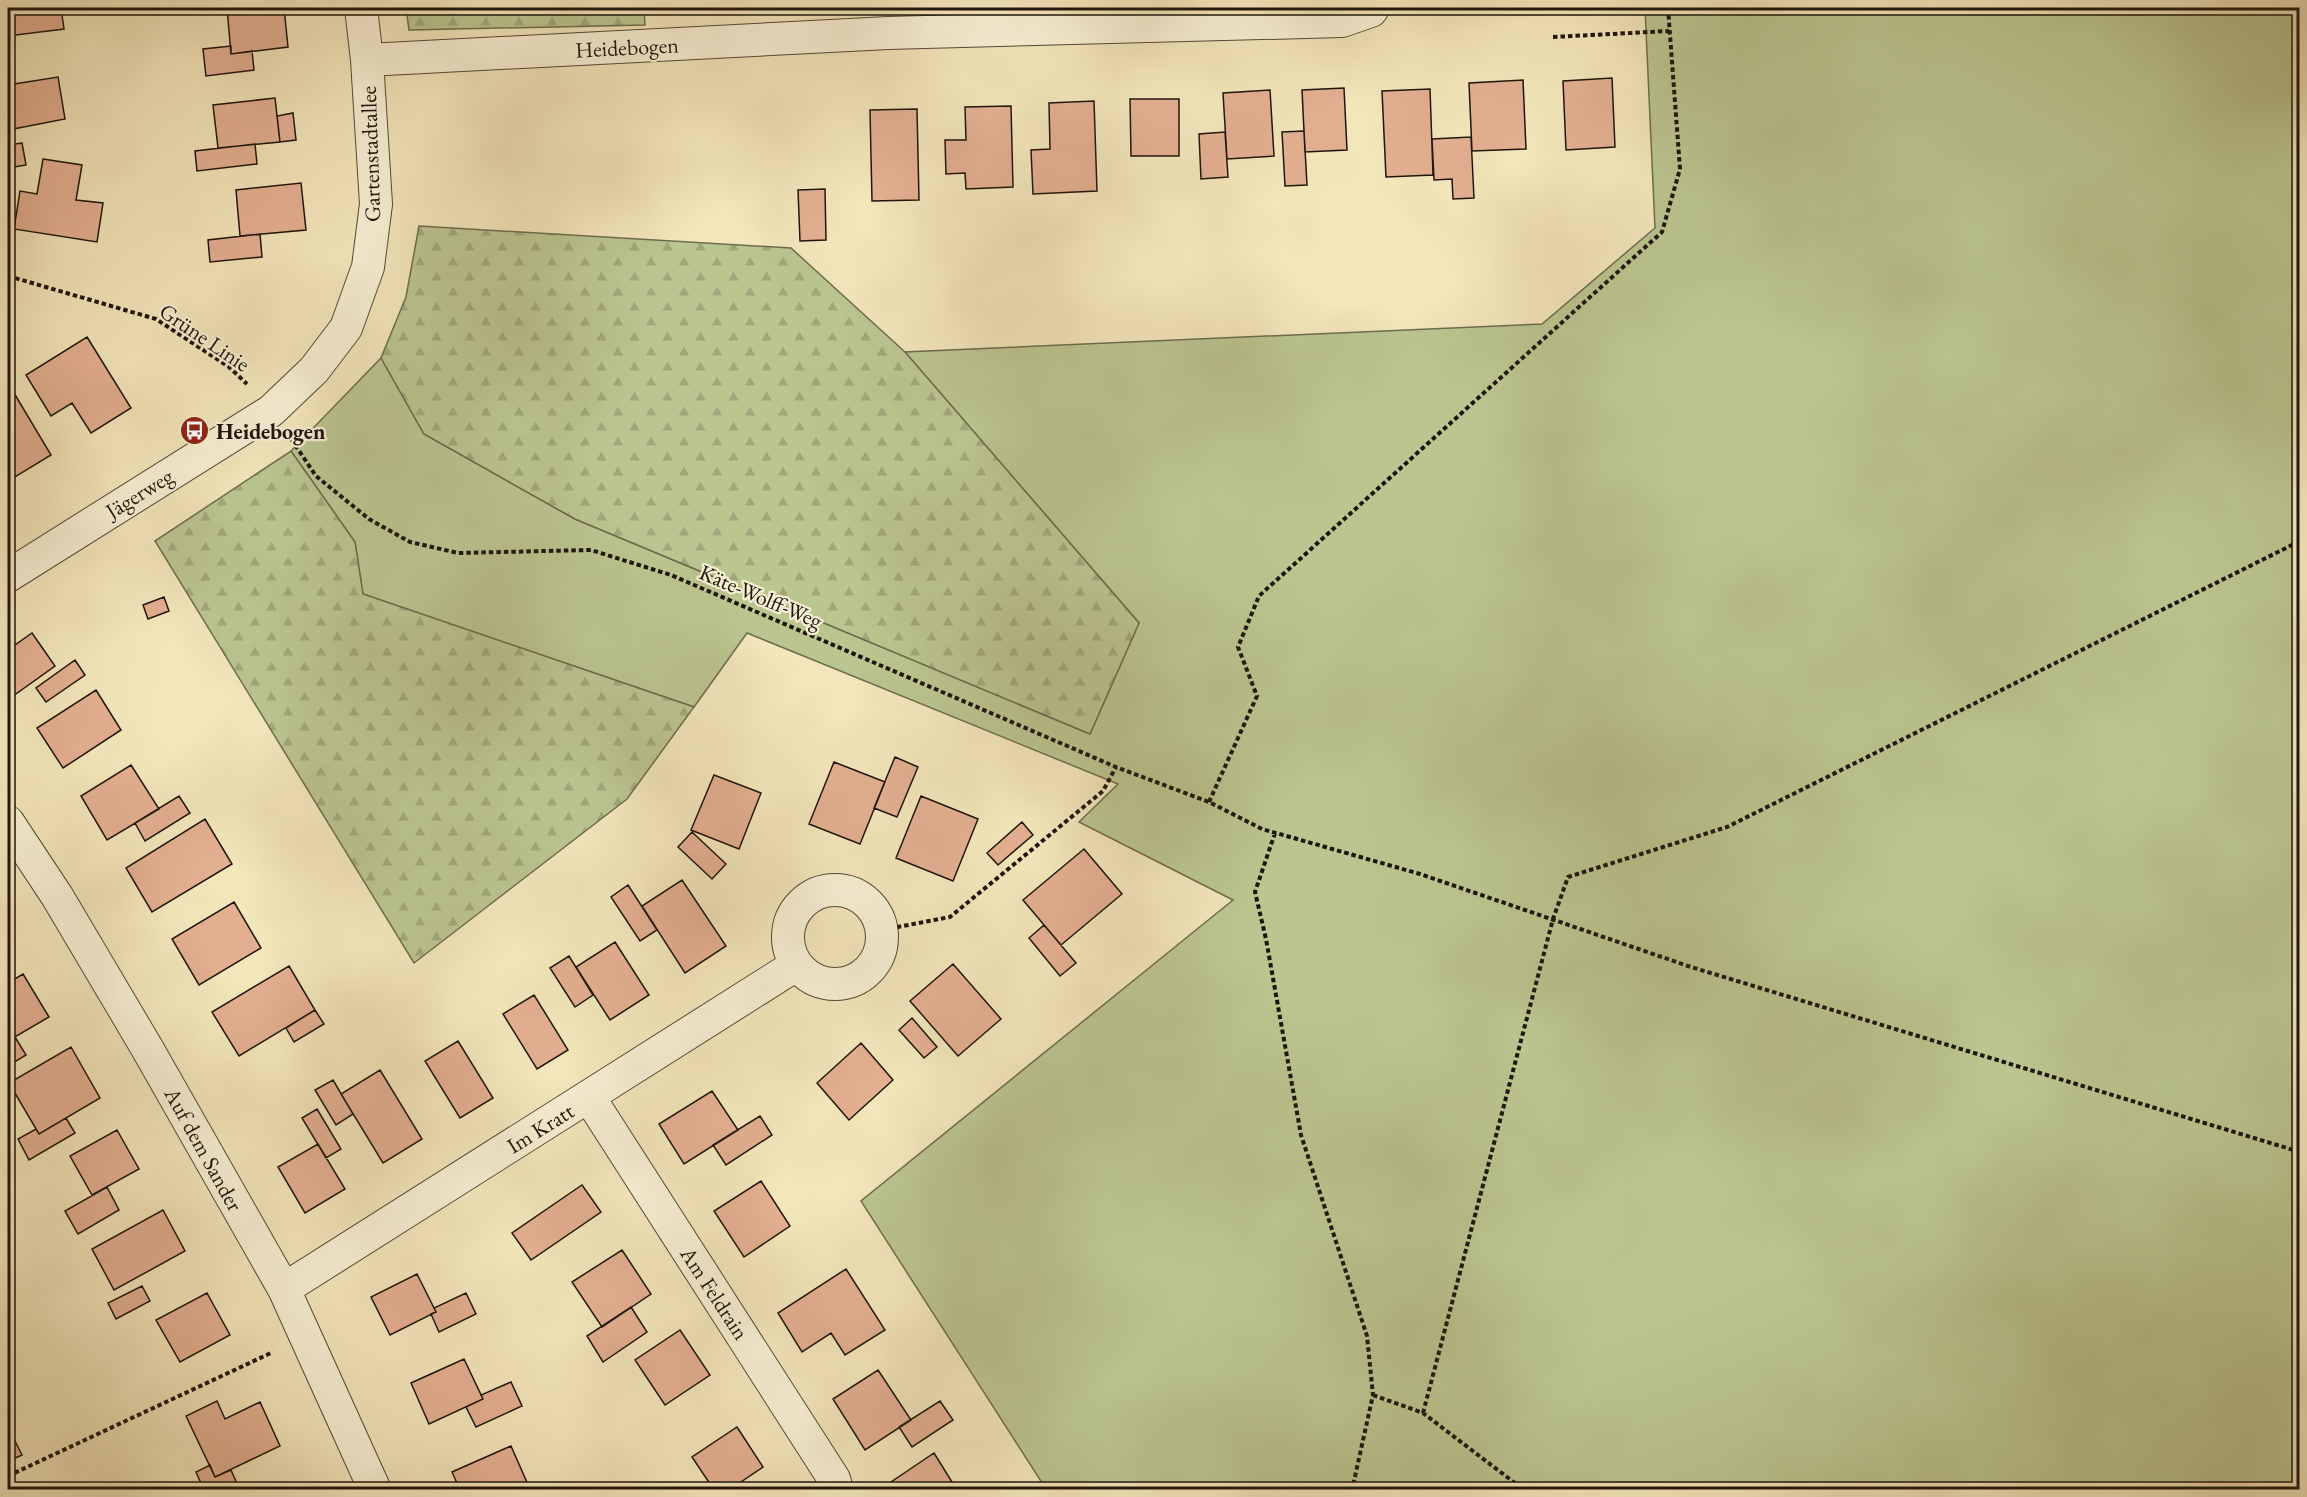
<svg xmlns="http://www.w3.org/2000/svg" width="2307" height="1497" viewBox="0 0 2307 1497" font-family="'EB Garamond',serif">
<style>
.grass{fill:#bbc590;stroke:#6c6d4e;stroke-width:1.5}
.forest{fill:url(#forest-firs);stroke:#6c6d4e;stroke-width:1.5}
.building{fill:#e3af91;stroke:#1d150c;stroke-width:1.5}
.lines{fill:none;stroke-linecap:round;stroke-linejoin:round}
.minor-casing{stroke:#524938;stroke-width:34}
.path{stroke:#1d150c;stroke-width:4;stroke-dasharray:4.5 3;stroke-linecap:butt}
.minor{stroke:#f7efd3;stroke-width:32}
.labels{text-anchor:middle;stroke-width:4.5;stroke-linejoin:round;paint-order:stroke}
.street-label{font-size:22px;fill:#1d150c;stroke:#f7efd3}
.poi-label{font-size:22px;font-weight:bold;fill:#1d150c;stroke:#f7efd3;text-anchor:start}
</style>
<defs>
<pattern id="forest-firs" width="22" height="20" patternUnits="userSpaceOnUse" patternTransform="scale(1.5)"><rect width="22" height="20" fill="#bbc590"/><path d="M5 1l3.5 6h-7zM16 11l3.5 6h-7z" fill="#a0a87b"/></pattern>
</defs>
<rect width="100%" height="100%" fill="#f3e6bb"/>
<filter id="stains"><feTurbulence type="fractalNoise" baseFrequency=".00333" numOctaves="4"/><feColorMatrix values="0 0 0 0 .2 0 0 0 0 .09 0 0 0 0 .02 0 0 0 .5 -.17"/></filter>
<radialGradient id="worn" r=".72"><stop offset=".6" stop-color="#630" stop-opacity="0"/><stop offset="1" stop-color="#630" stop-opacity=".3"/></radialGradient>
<path class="grass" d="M1645,8H2299V1489H1046L861,1201L1233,900L1079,822L1118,784L747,633L694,707L363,594L355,542L291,451L381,358L424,434L575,519L1090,734L1139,623L905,352L1542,324L1655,228Z"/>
<path class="forest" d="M406,8H644L645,25L409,30Z
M419,226L791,248L905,352L1139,623L1090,734L575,519L424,434L381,358L406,297Z
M291,451L355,542L363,594L694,707L627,799L414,963L155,541Z"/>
<path class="building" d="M8,8H61L64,29L8,36Z
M227,8H284L288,47L231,54Z
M1450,8H1530L1450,11Z
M231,46V54L252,51L254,70L206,76L203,49Z
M58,77L65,119L8,130V85Z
M1612,78L1615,147L1566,150L1563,81Z
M1523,80L1526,149L1472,151L1469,83Z
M1344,88L1347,150L1305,152L1302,90Z
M1430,89L1433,175L1386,177L1382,91Z
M1270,90L1274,156L1227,159L1223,93Z
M275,98L280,142L218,148L213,105Z
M1130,99H1179V156H1131Z
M1094,101L1097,191L1033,194L1031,150L1050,149L1049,103Z
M1011,106L1013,187L966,189L965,173L946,174L945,140H966L965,107Z
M917,109L919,200L872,201L870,110Z
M293,113L296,140L280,142L277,116Z
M1304,131L1307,185L1285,186L1282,132Z
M1225,132L1228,177L1201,179L1199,134Z
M1471,137L1474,198L1453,199L1452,179L1434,180L1432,139Z
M22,143L26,165L8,168V145Z
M255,144L257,164L197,171L195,151Z
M43,159L82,165L76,200L103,203L97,242L14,229L20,191L37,194Z
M301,183L306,230L240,236L236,190Z
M825,189L826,240L800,241L798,190Z
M260,234L262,257L210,262L208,240Z
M87,337L131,408L91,433L72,403L51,416L26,375Z
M14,393L51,455L10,480L8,475V397Z
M164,597L169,611L148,619L143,605Z
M32,633L55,666L13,696L8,689V650Z
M75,660L85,675L46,702L36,688Z
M96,690L121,730L63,768L37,728Z
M895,757L918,767L897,817L874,808Z
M834,762L885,782L860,844L809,824Z
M131,765L159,809L107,840L81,796Z
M714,775L761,793L739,849L691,830Z
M179,796L190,813L145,841L135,823Z
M921,796L978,819L953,881L896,858Z
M205,819L232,864L152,912L126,868Z
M1022,822L1033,835L998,865L987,853Z
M692,832L726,864L712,879L678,847Z
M1084,849L1122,894L1061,945L1023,900Z
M682,880L726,946L685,973L642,906Z
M628,885L657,930L640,941L611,897Z
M234,902L261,948L199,985L172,939Z
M1044,925L1076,963L1060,976L1029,938Z
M615,942L649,995L610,1020L576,967Z
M569,956L593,995L575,1007L550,968Z
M953,964L1001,1019L958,1056L910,1001Z
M289,966L315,1010L239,1056L212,1012Z
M23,974L49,1017L8,1041V983Z
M534,995L568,1050L537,1069L503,1014Z
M315,1010L324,1024L294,1042L286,1028Z
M912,1018L937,1047L924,1058L899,1030Z
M15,1037L26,1055L8,1066V1041Z
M458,1041L493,1098L460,1118L425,1061Z
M861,1043L893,1080L849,1120L817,1083Z
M71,1047L100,1098L39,1134L9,1083Z
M380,1070L422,1139L383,1163L341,1094Z
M333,1080L353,1114L336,1125L315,1090Z
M712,1091L738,1130L684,1164L659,1124Z
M317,1109L341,1149L326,1158L302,1118Z
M760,1116L772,1135L726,1165L713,1145Z
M66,1118L75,1133L29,1160L18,1139L36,1129L39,1134Z
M117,1130L139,1169L92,1195L70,1156Z
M318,1144L345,1189L305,1213L278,1167Z
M761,1181L790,1226L744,1257L714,1211Z
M582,1185L601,1212L531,1260L512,1233Z
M107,1187L119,1210L78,1234L65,1211Z
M163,1210L185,1251L114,1290L92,1249Z
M622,1250L651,1294L602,1327L572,1282Z
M846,1269L885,1330L845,1355L831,1333L802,1352L778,1313Z
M417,1274L436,1312L390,1335L371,1297Z
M142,1286L150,1301L116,1319L108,1303Z
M207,1293L230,1335L180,1362L156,1320Z
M466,1293L476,1314L439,1332L431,1314L436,1312L434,1308Z
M631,1307L647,1332L603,1362L587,1336Z
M680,1330L710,1375L665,1405L635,1360Z
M464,1359L483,1399L429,1424L411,1383Z
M878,1370L911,1420L865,1450L833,1399Z
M511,1382L522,1406L476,1427L466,1407L483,1399L481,1395Z
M217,1401L225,1419L260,1402L280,1446L215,1477L186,1416Z
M940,1401L953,1420L912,1447L899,1427Z
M737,1427L763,1467L729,1490H714L692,1457Z
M14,1439L22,1455L8,1461V1442Z
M511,1446L529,1487L524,1490H460L452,1472Z
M934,1453L957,1490H891L888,1484Z
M210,1465L215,1477L231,1470L238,1486L230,1490H204L196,1472Z"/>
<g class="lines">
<defs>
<path id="minor" d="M367,60L888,33L1342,21L1371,11L1373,8
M8,576L271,411L314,370L346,328L368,267L376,204L367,60L361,8
M8,822L57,896L147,1048L284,1289L375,1490
M788 937a47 47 0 1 1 94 0a47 47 0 1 1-94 0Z
M589,1097L834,1479L837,1490
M284,1289L796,965"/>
</defs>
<use href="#minor" class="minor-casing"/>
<path class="path" d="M1553,37L1669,31
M8,276L156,319L229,367L247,384
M291,439L316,476L369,519L410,542L458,553L591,550L671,575L1116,767L1209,802L1262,829L1420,874L1691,967L2300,1152
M1209,802L1257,696L1238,647L1259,596L1662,232L1680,169L1668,8
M1275,833L1255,892L1266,939L1301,1135L1367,1336L1373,1395L1352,1490
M882,930L950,917L1103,791L1116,767
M1373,1395L1423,1413L1524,1490
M1423,1413L1553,919L1568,877L1727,827L2300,541
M8,1476L273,1352"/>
<use href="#minor" class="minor"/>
</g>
<defs>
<symbol id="bus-disc" viewBox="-11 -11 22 22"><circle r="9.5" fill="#8f2418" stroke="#f7efd3"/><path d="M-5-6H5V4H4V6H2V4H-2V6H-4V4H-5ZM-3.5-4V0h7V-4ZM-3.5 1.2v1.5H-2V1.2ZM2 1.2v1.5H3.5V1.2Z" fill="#fff"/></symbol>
</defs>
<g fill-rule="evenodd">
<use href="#bus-disc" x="178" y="414" width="33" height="33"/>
</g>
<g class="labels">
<g class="street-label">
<text transform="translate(627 47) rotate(-3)" y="8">Heidebogen</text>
<text transform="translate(370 154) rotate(-92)" y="8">Gartenstadtallee</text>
<text transform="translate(205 337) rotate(34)" y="8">Grüne Linie</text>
<text transform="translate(139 493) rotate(-32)" y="8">Jägerweg</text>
<text transform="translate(761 596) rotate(23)" y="8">Käte-Wolff-Weg</text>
<text transform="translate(540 1128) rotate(-32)" y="8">Im Kratt</text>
<text transform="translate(204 1149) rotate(61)" y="8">Auf dem Sander</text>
<text transform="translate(715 1293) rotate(57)" y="8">Am Feldrain</text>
</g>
<g class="poi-label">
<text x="216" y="439">Heidebogen</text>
</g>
</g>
<rect width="2307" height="1497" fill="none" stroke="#f3e6bb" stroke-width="30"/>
<rect x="9" y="9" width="2289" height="1479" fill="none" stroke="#1d150c" stroke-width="3"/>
<rect x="15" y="15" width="2277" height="1467" fill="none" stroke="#1d150c" stroke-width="1.5"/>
<rect width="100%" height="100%" filter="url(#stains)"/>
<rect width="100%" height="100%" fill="url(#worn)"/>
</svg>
